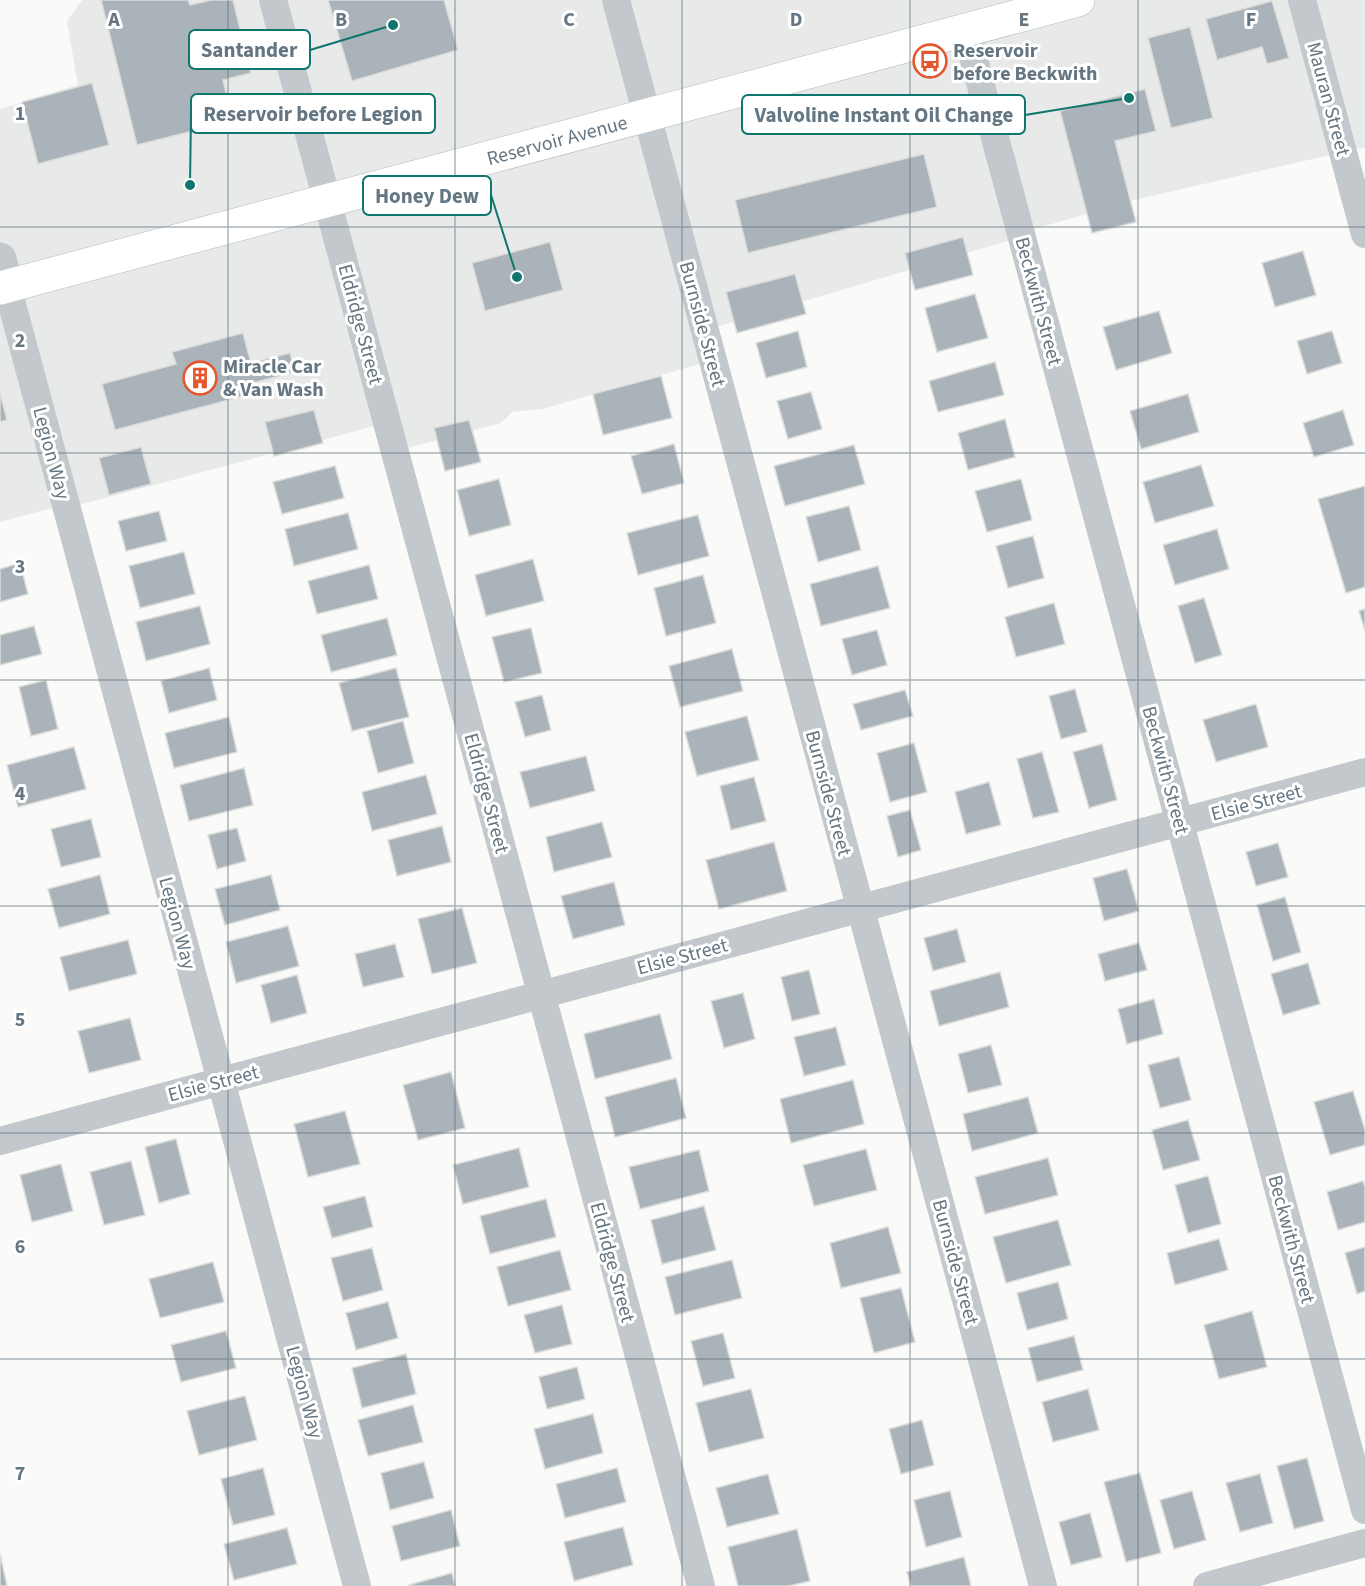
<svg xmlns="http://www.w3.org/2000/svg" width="1365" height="1586" viewBox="0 0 1365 1586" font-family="'Source Sans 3',sans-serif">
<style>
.built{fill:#e8e9e9}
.building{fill:#aab3b9;stroke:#dcdcda;stroke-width:1.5}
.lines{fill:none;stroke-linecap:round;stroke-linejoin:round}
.primary-casing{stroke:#b5babe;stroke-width:34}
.minor{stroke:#c3c8cc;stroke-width:28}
.tertiary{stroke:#c3c8cc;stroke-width:33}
.primary{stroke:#fff;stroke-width:33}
.grid{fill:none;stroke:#657683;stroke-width:1.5;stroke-opacity:0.55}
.labels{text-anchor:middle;stroke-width:6;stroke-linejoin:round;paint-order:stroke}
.poi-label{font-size:20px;font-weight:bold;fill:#657683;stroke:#fff;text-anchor:start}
.street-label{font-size:20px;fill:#657683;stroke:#fff}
.grid-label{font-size:20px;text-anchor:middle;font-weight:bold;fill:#657683;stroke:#fff;stroke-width:6;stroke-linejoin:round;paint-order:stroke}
.leader{fill:none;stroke:#0f766e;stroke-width:2}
.callout-dot{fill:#0f766e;stroke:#fff;stroke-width:2}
.callout{fill:#fff;stroke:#0f766e;stroke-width:2}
.callout-label{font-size:21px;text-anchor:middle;font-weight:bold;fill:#657683}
</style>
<rect width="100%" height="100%" fill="#fafaf8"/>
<path class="built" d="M82,0H1365V147L1134,200L1021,233L1011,240L706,330L710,361L542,409L512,412L501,423L396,451L382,424L75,506L63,505L0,522V109L78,85L67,21Z"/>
<path class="building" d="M101,0H188L190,5L211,0H233L251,73L223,80L233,121L137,145Z
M328,0H444L458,50L352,81Z
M1272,1L1289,58L1267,64L1262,47L1217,60L1206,19Z
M1190,27L1213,118L1171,128L1148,38Z
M92,83L109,145L38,164L22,102Z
M1145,89L1156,131L1115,141L1136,222L1092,233L1060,111Z
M924,154L937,207L748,253L735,200Z
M963,237L973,275L915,290L905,253Z
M550,242L563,290L485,311L472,263Z
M1303,251L1316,295L1275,307L1262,263Z
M795,274L806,314L737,333L726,292Z
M975,294L988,338L937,352L925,308Z
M1159,311L1172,353L1116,370L1103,327Z
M798,331L807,367L766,378L756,343Z
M1332,331L1342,363L1307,374L1297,341Z
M243,333L251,363L290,353L295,372L252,383L255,393L115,430L102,384L176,364L172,352Z
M995,362L1004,395L938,412L929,381Z
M661,376L672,418L603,435L593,394Z
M811,392L822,429L788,439L777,401Z
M0,393L7,420L0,422Z
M1188,394L1199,432L1141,449L1130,411Z
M314,410L323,443L274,456L265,422Z
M1343,410L1354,445L1314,457L1303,423Z
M1005,419L1015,457L968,470L958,433Z
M469,420L481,462L445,471L434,428Z
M674,444L684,483L642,494L631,456Z
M854,445L865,484L785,506L774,466Z
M141,447L151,484L109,495L99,458Z
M1201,465L1214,506L1155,523L1143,482Z
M335,466L344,498L282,514L273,482Z
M499,479L511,525L469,536L457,490Z
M1021,479L1032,520L987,532L975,491Z
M1365,486V587L1346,593L1318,499Z
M849,506L861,550L818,562L806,517Z
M159,511L167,541L126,551L118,521Z
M348,513L358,549L294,566L285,529Z
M698,515L709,556L638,575L627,533Z
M1217,529L1229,569L1175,585L1163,545Z
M1033,536L1044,578L1008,588L996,546Z
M184,552L195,594L140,608L129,566Z
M533,559L544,601L486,616L475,575Z
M20,563L28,594L0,602V569Z
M369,565L378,599L317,614L308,581Z
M878,566L890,608L821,626L810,584Z
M703,575L716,623L666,636L654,588Z
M1204,598L1222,655L1195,663L1178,606Z
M1054,603L1065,644L1016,657L1005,617Z
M200,606L210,644L146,661L136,622Z
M1365,609V631L1359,611Z
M387,618L397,655L331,672L321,635Z
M34,626L42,654L0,665V635Z
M531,628L542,673L504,682L492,637Z
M877,630L887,665L852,675L842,639Z
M732,649L743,691L680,707L669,666Z
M209,668L217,700L169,713L161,681Z
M396,668L409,717L352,731L339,683Z
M46,680L58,729L31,736L19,687Z
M1075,689L1087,732L1061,739L1049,696Z
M905,690L913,716L861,730L853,704Z
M542,695L551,730L525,737L515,702Z
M1256,704L1268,747L1216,762L1203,720Z
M747,716L759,760L697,776L685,732Z
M229,717L237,752L174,768L165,733Z
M403,721L414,763L378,773L367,731Z
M914,743L927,792L890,802L877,753Z
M1102,744L1117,800L1089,808L1073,752Z
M74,747L86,789L18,807L7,765Z
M1042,752L1059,812L1033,818L1017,759Z
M586,756L595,791L530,808L520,772Z
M244,768L253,805L189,821L180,785Z
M426,775L437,814L372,831L362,792Z
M754,777L766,821L731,830L720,786Z
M989,782L1001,825L966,834L955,792Z
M910,810L921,850L898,857L887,816Z
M91,819L101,857L61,867L51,829Z
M602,822L612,857L554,872L546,837Z
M442,826L451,862L397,876L388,840Z
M237,828L246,861L217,869L208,835Z
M774,842L787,891L719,909L706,860Z
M1278,843L1288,877L1256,886L1246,852Z
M1127,869L1139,911L1104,921L1093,878Z
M100,875L110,914L59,928L48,889Z
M271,875L280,910L225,925L215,889Z
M614,882L625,925L573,939L561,896Z
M1285,897L1301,952L1273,961L1257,905Z
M462,908L477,963L432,974L418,919Z
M288,926L299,966L236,983L226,942Z
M957,929L966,962L933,971L924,938Z
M128,940L137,974L69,991L60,957Z
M1139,943L1147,970L1105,981L1098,954Z
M395,944L404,977L363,987L355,954Z
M1308,963L1320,1004L1283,1015L1271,974Z
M809,970L820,1014L792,1021L781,977Z
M1000,972L1009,1007L939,1026L930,991Z
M297,975L307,1013L271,1023L261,985Z
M743,993L755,1039L724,1048L711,1001Z
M1154,999L1163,1034L1127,1044L1118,1009Z
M660,1014L672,1059L595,1079L584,1034Z
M130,1018L141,1060L89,1073L78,1031Z
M836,1027L846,1065L804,1076L794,1037Z
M991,1045L1002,1085L968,1093L958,1054Z
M1179,1057L1191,1100L1160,1108L1148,1065Z
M451,1072L465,1128L418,1140L403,1085Z
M676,1078L686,1118L615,1137L605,1097Z
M853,1080L864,1124L791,1143L780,1099Z
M1353,1091L1365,1130V1145L1330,1155L1314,1102Z
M1028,1097L1038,1133L972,1151L963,1114Z
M345,1111L360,1164L308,1177L294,1124Z
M1188,1120L1200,1160L1163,1170L1152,1130Z
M176,1139L190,1194L159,1203L145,1147Z
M519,1148L529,1187L463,1204L453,1165Z
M866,1149L877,1190L814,1206L803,1165Z
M699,1150L709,1191L640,1209L629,1167Z
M1048,1158L1058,1195L985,1214L975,1177Z
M131,1161L145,1215L104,1225L90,1172Z
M61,1164L73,1211L32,1222L20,1175Z
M1208,1176L1221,1224L1188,1233L1175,1185Z
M1363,1181L1365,1187V1222L1338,1230L1327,1192Z
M365,1196L373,1227L332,1238L323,1207Z
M546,1199L556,1237L490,1254L480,1216Z
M704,1206L716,1250L662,1264L651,1220Z
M1058,1220L1071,1265L1006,1283L993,1237Z
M888,1227L901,1273L841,1288L830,1243Z
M1219,1239L1228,1270L1175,1285L1167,1253Z
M1365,1247V1291L1357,1294L1345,1253Z
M372,1248L383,1290L343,1301L331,1258Z
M560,1250L571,1290L508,1306L497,1267Z
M732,1260L742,1298L675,1315L665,1277Z
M213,1262L224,1302L160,1318L149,1279Z
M1058,1282L1068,1319L1027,1330L1017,1293Z
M901,1288L915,1342L874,1353L860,1298Z
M388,1302L398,1338L356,1350L346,1313Z
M562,1305L572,1344L535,1353L524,1315Z
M1252,1311L1267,1367L1219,1379L1204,1325Z
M226,1331L236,1368L181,1382L171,1345Z
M723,1333L735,1378L703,1386L691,1341Z
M1074,1336L1083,1370L1037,1382L1028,1348Z
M406,1354L416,1394L362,1408L352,1368Z
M577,1367L585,1399L547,1409L539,1377Z
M751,1389L764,1438L709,1452L696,1403Z
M1088,1389L1099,1430L1053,1442L1042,1402Z
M245,1396L257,1440L199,1455L187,1411Z
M413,1405L423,1442L368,1456L358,1420Z
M593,1414L603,1453L545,1469L534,1429Z
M922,1420L934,1465L901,1474L889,1429Z
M1307,1458L1324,1521L1294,1529L1277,1466Z
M424,1462L434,1498L390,1510L381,1473Z
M263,1468L275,1515L233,1525L221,1479Z
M617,1468L626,1502L565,1518L556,1484Z
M1140,1473L1161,1553L1126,1562L1104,1482Z
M768,1474L779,1514L727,1527L716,1488Z
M1260,1474L1273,1523L1240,1532L1226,1483Z
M950,1491L962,1537L926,1547L914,1500Z
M1192,1491L1206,1540L1174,1549L1160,1500Z
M451,1510L460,1546L401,1561L392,1526Z
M1090,1513L1102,1557L1071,1565L1059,1522Z
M623,1527L633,1565L574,1581L564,1542Z
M287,1528L297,1564L234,1580L224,1544Z
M797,1529L810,1581L789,1586H738L728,1547Z
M0,1554L7,1586H0Z
M964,1557L971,1586H911L907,1572Z
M452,1573L455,1586H410L409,1585Z"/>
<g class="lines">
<defs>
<path id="primary" d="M0,288L1078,0"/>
</defs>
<use href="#primary" class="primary-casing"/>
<path class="minor" d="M273,0L701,1586
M616,0L1043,1586
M1302,0L1365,234
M966,30L1365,1510
M7,286L357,1586
M0,1141L1365,772
M1207,1586L1365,1543"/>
<path class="tertiary" d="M0,259L7,286"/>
<use href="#primary" class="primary"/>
</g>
<path class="grid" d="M228,0V1586M455,0V1586M682,0V1586M910,0V1586M1138,0V1586M0,227H1365M0,453H1365M0,680H1365M0,906H1365M0,1133H1365M0,1359H1365"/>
<defs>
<symbol id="bus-ring" viewBox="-11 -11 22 22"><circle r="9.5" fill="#fff" stroke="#e4572e" stroke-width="1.5"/><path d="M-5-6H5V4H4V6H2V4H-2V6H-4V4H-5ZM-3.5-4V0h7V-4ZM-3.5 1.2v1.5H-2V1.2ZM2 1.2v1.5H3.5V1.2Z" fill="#e4572e"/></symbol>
<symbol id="building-ring" viewBox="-11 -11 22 22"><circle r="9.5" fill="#fff" stroke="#e4572e" stroke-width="1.5"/><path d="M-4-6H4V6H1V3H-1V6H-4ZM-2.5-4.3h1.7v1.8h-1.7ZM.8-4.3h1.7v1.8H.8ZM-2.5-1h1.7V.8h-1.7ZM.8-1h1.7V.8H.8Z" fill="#e4572e"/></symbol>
</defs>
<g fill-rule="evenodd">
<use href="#bus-ring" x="911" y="42" width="38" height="38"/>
<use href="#building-ring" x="181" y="359" width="38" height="38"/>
</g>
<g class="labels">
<g class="poi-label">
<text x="953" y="57">Reservoir<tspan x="953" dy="23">before Beckwith</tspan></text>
<text x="223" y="373">Miracle Car<tspan x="223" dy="23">&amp; Van Wash</tspan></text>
</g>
<g class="street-label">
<text transform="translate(1329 99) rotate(75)" y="7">Mauran Street</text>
<text transform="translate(557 140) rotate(-15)" y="7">Reservoir Avenue</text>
<text transform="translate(1039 301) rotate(75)" y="7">Beckwith Street</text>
<text transform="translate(361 324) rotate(75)" y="7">Eldridge Street</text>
<text transform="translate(703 324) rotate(75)" y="7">Burnside Street</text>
<text transform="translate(52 453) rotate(75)" y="7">Legion Way</text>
<text transform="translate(1166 770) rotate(75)" y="7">Beckwith Street</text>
<text transform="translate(487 793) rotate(75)" y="7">Eldridge Street</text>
<text transform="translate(829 793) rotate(75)" y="7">Burnside Street</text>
<text transform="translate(1256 802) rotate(-15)" y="7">Elsie Street</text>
<text transform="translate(178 923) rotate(75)" y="7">Legion Way</text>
<text transform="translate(682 956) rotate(-15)" y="7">Elsie Street</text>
<text transform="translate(213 1083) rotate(-15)" y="7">Elsie Street</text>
<text transform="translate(1292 1239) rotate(75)" y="7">Beckwith Street</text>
<text transform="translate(613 1262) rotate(75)" y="7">Eldridge Street</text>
<text transform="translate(956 1262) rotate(75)" y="7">Burnside Street</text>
<text transform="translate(305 1392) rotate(75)" y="7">Legion Way</text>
</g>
</g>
<g class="grid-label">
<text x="114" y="26">A</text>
<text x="341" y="26">B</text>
<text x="569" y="26">C</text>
<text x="796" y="26">D</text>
<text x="1024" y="26">E</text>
<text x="1251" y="26">F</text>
<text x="20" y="120">1</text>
<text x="20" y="347">2</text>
<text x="20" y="573">3</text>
<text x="20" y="800">4</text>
<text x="20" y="1026">5</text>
<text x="20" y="1253">6</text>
<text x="20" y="1480">7</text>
</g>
<path class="leader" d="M393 25L310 50M190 185L191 113M1129 98L1025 115M517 277L491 195"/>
<g class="callout-dot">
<circle cx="393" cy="25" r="6"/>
<circle cx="190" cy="185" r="6"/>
<circle cx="1129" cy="98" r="6"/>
<circle cx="517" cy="277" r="6"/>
</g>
<g class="callout">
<rect x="189" y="30" width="121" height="39" rx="6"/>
<rect x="191" y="94" width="244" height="39" rx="6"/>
<rect x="742" y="95" width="283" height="39" rx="6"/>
<rect x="363" y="176" width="128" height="39" rx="6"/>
</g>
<g class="callout-label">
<text x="249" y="57">Santander</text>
<text x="313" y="121">Reservoir before Legion</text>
<text x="884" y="122">Valvoline Instant Oil Change</text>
<text x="427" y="203">Honey Dew</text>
</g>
</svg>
